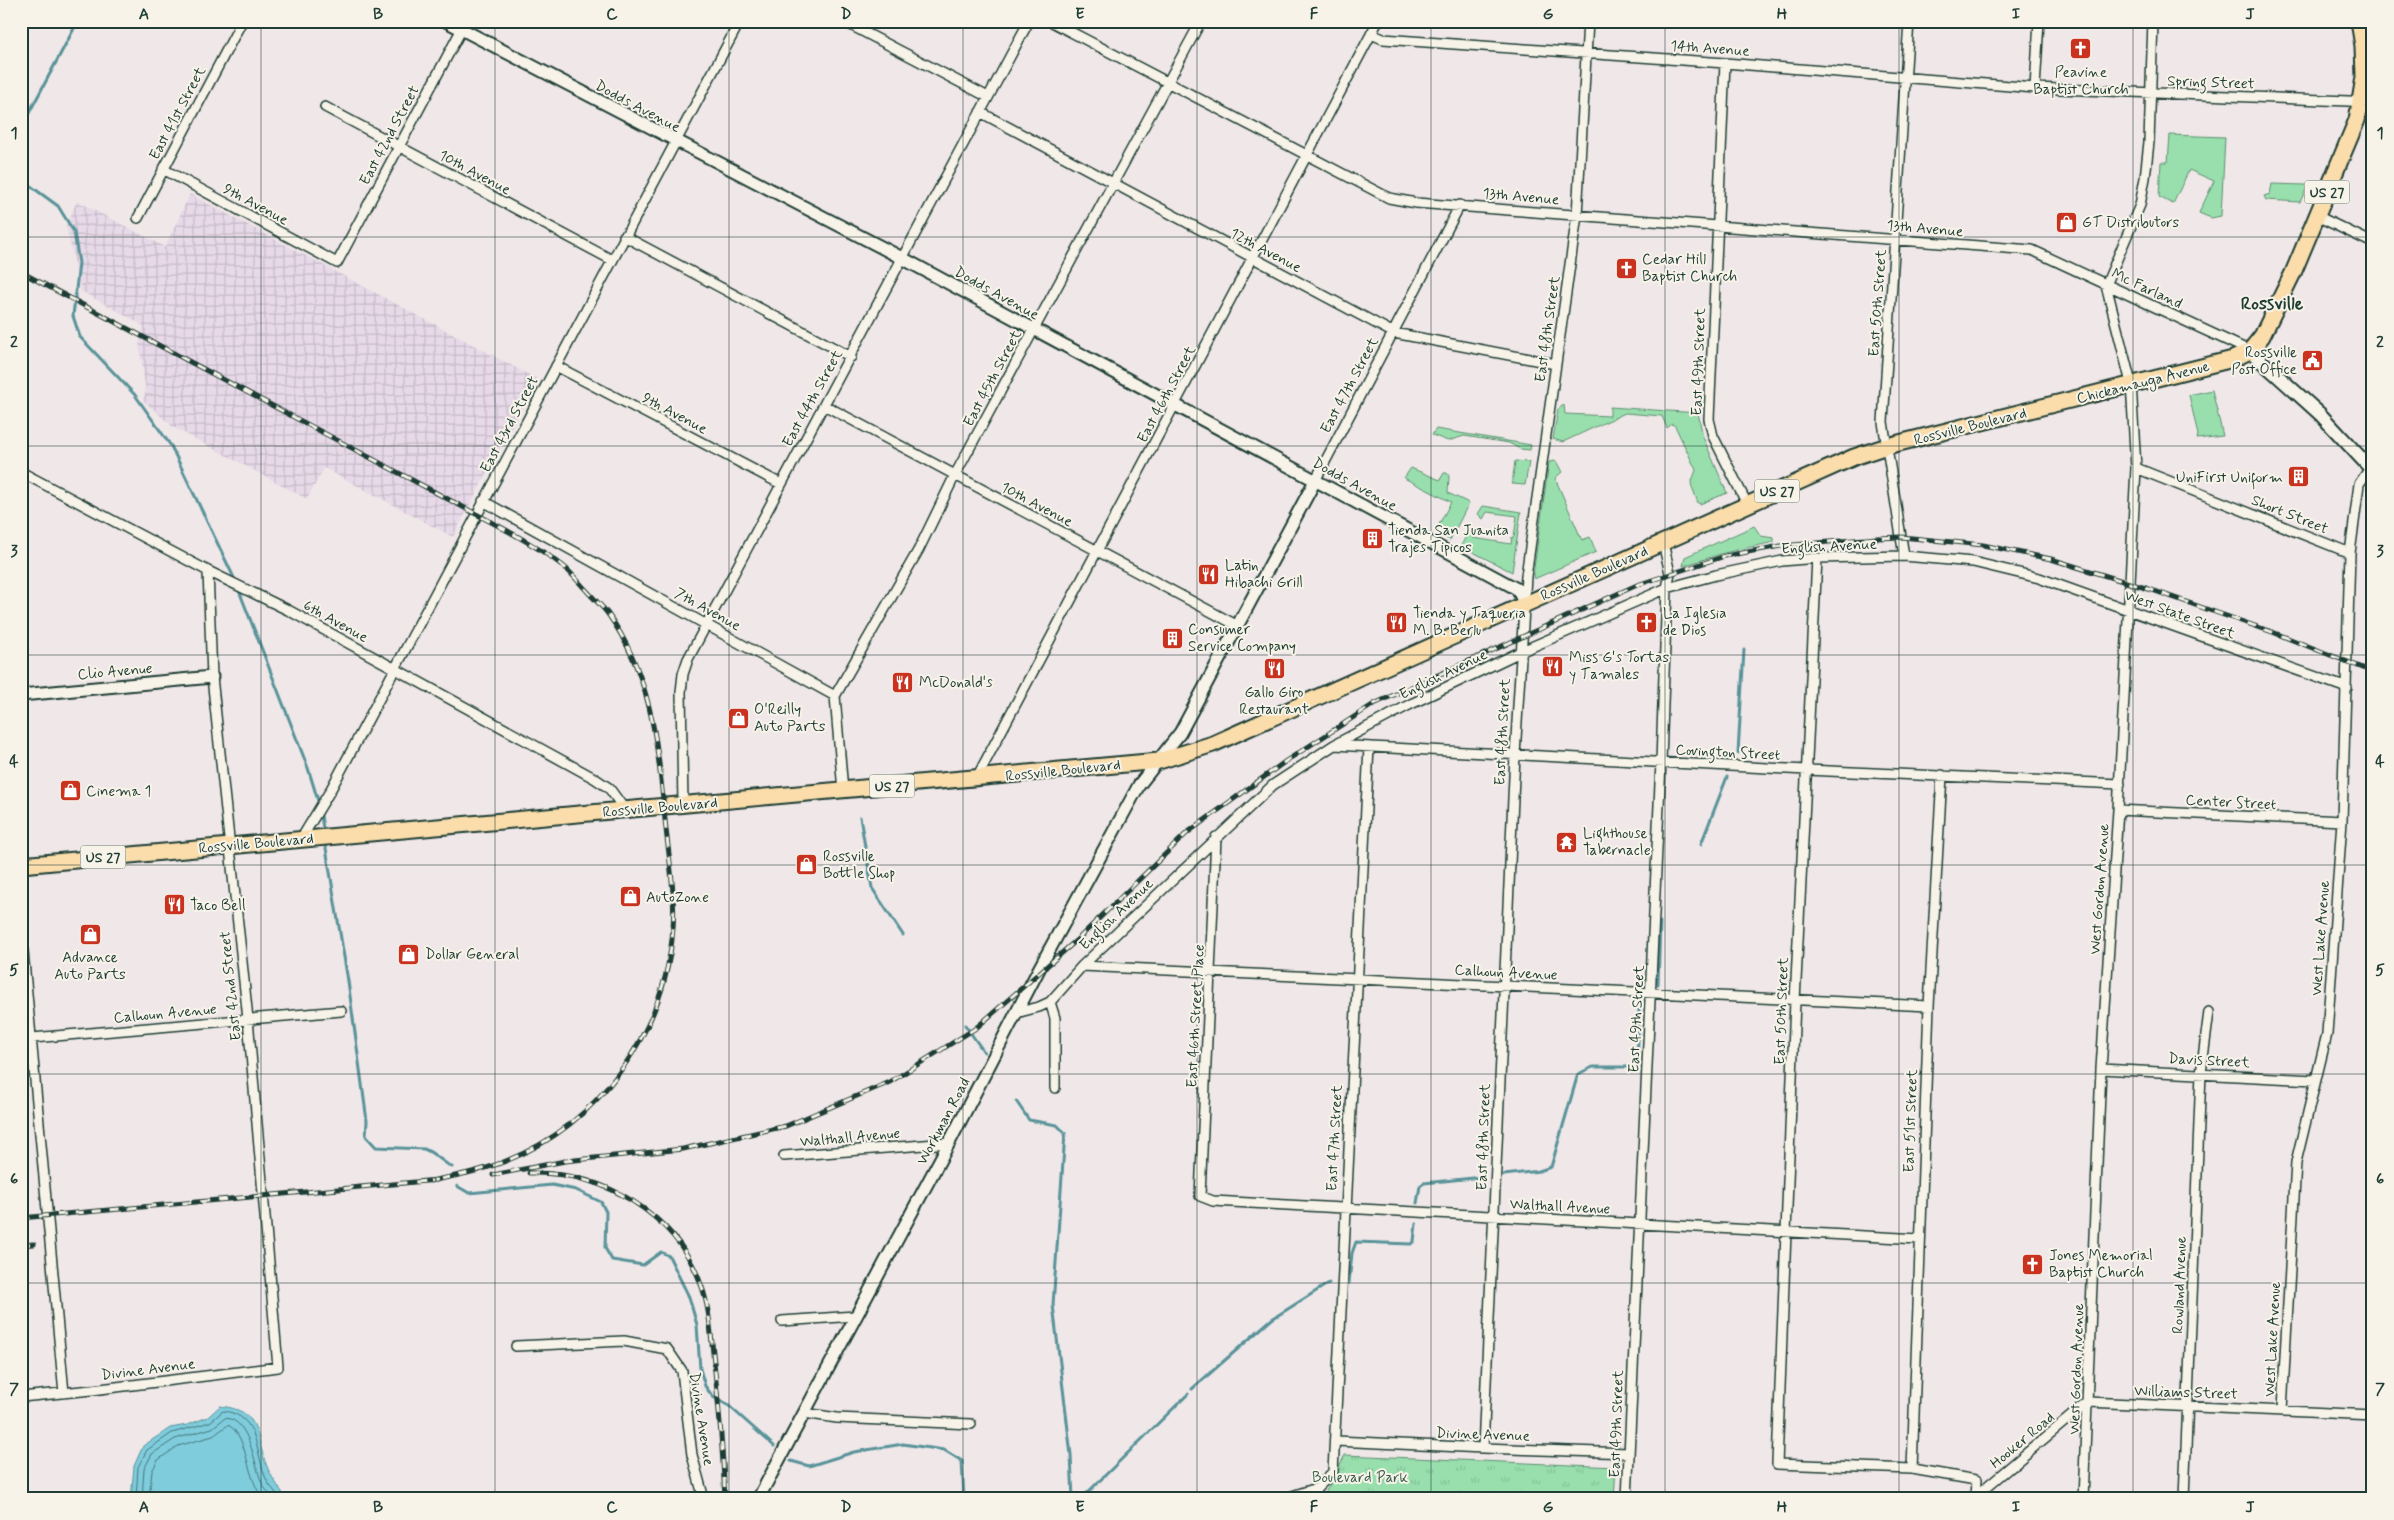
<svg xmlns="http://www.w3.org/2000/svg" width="2394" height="1520" viewBox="0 0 2394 1520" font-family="Mynerve,sans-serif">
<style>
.industrial{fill:url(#industrial-grid)}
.green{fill:#98dfad;stroke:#5c8e70}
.park{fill:url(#park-tufts);stroke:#5c8e70}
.water{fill:#7fccdd;stroke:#599399}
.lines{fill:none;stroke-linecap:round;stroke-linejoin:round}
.shore{stroke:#457678;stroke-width:1}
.stream{stroke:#599399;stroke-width:3}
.minor-casing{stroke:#1f3d34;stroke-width:12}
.tertiary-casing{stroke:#1f3d34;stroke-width:15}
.secondary-casing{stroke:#1f3d34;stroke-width:16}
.trunk-casing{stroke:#1f3d34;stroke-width:19}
.minor{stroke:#f7f3e8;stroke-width:9}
.tertiary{stroke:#f7f3e8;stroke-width:11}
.secondary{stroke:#f7f3e8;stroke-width:12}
.trunk{stroke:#faddab;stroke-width:15}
.rail-casing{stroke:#1f3d34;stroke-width:5}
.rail{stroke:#f7f3e8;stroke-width:3;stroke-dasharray:9;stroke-linecap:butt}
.grid{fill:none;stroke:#1f3d34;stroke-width:1;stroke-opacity:0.55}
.labels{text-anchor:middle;stroke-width:4;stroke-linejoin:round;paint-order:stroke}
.shield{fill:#f7f3e8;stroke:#60746a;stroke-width:1}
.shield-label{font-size:14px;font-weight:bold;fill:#1f3d34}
.street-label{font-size:15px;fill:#1f3d34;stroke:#f7f3e8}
.poi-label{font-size:15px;fill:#1f3d34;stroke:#f7f3e8;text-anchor:start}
.park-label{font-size:15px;fill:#375d4c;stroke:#f7f3e8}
.quarter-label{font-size:18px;font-weight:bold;fill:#1f3d34;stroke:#f7f3e8}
.neatline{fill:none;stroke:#1f3d34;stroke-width:2}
.grid-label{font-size:16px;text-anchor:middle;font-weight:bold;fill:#1f3d34}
</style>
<defs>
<pattern id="industrial-grid" width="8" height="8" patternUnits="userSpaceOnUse" patternTransform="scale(1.25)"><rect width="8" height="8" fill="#e7d9e8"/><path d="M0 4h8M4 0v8" fill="none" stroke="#c6bbc8"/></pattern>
<pattern id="park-tufts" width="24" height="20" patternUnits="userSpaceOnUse" patternTransform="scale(1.25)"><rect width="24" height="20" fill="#98dfad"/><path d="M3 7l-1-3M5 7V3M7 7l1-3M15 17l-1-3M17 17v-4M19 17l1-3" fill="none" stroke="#83c095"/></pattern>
</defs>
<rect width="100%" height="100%" fill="#f0e7e8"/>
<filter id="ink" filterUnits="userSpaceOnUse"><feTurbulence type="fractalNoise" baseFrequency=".02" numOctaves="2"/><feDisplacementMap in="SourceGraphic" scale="10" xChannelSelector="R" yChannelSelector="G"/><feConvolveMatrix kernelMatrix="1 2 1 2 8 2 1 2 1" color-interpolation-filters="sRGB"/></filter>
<g filter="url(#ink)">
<path class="industrial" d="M190,194L537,379L453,537L324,468L307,499L173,427L143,400L146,392L139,343L144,326L81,291L66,226L77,201L165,247Z"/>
<path class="green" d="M2170,135L2225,137L2221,216L2211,218L2199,213L2214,181L2189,170L2173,204L2159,197L2161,162H2168Z
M2272,184L2306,185H2308L2300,202L2266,200L2264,196L2270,194Z
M2212,390L2223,436L2197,439L2198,435L2189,395Z
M1564,405L1565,414L1610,416V407L1698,413L1703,437L1727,493L1700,504L1698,503L1691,484L1696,470L1675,426L1672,424L1667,428L1662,416L1625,413L1563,442L1553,439L1558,409Z
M1436,429L1531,445L1530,450L1520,449L1509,443L1464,436L1448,441L1432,435Z
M1515,461L1529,462L1525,485L1512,484Z
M1556,461L1562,472L1555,478L1581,538L1582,540L1590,537L1596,552L1534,579L1533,575L1549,462Z
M1411,468L1440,480L1444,473H1447L1449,476L1448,493L1469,503L1450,540L1435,532L1451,502L1404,478Z
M1483,506L1521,512L1512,572L1461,546L1469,530L1472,529L1474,531L1473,538L1511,544L1512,537H1514L1517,516L1487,512L1483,519L1478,514Z
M1754,526L1761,536L1774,538V542L1724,553L1683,566L1685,557Z"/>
<path class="park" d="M1345,1455L1616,1467L1614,1499H1322Z"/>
<path class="water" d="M220,1406C261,1410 255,1434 266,1464C271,1478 279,1486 286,1499H131L134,1466L143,1446L170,1428L187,1425L208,1417Z"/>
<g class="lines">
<path class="shore" d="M136,1499L138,1467L147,1450L172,1433L210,1422L223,1411C262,1415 254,1456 268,1483C272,1489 277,1493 280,1499
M142,1499L144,1469L152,1454L175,1439L212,1428L225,1418C251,1420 253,1463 262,1483C264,1489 270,1493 273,1499
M149,1499L152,1471L158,1460L178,1446L213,1436L228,1425C249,1436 245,1479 264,1499"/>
<path class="stream" d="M21,128L78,21
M21,179L58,206L74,232L79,263L73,316L80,337L135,395L171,446L236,582
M238,588L308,768L319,804
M1738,753L1744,650
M320,810L324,834
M860,817L872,888L903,935
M325,842L348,981L367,1121L366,1136L376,1147L424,1149C435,1153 442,1162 452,1167
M1701,844L1727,777
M1658,984L1660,922
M965,1025L984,1052
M1016,1101L1029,1120L1057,1125L1065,1133L1053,1305L1071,1455L1073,1499
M1504,1175L1539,1171L1551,1167L1578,1074L1593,1067H1637L1639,1008
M457,1186L469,1193L552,1185L576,1190L601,1202L606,1212L605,1248L612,1260L643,1265L661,1252L669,1256L689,1297L697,1325L700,1369L705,1386L713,1397L729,1406L774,1446
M1417,1203L1420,1186L1424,1183L1483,1177
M1349,1283L1352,1253L1356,1242L1411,1244L1414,1241L1416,1224
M1192,1389L1272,1319L1329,1283
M791,1461L809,1466L854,1452L903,1444L944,1450L962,1461L964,1499
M1081,1499L1188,1394"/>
<defs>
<path id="minor" d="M843,21L988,97
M1050,21L1389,198L1416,203L2032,250L2250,351
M1371,34L1383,39L1725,63L2035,88L2373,102
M1725,63L1709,419L1713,436L1747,504
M2035,88L2039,21
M325,107L612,260
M980,112L1394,333L1556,364
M163,169L337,263L466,21
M2317,216L2373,243
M138,218L242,21
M624,236L851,357
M2106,285L2140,205L2145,178L2149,142L2153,21
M556,366L781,484
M824,405L1238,626
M2136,468L2350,553
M21,472L208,571L288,610L594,778L609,788L625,810
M1316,479L1460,205
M483,501L835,696L843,791
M1904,556L1883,422L1909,21
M1817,558L1795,1001L1777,1464L1912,1469L1976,1480L1975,1499
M835,696L919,549L955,475L1201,21
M1334,745L1807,770L2120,784
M976,779L1378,21
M683,804L681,692L683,674L688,659L1029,21
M2118,810L2342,821
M1216,837L1200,1196L1213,1201L1919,1239
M301,839L330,791L740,21
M21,929L64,1393
M1082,966L1929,1006
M1050,1002L1055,1018V1088
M1016,1013L1039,1007L1050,1002L1082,966L1273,785L1334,745L1409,705L1520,652L1667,588L1716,575L1782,561L1817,558L1904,556L1973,562L2039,578L2347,688
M21,1039L341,1011
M2101,1069L2315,1080
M784,1156L949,1143
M782,1321L855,1316
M516,1346L624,1341L667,1349L682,1371L692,1455L704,1499
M21,1397L92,1390L278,1367L248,1019L212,677L208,571
M2282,1410L2296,1162L2327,1034L2342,821L2350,553L2359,484L2373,464
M804,1413L837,1418L971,1424
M1336,1441L1483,1448L1629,1453
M1483,1448L1515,755L1526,576L1577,215L1588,21
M1912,1469L1929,1006L1942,775
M1973,1498L2088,1402L2373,1415
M1283,1499L1317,1488L1333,1472L1369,747
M1627,1499L1661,762L1667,588L1670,573L1663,543
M2083,1499L2101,1069L2118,810L2136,468L2131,383L2106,285
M2184,1499L2201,1073L2209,1012"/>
<path id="tertiary" d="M446,21L902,258L1517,589L1525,604
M21,695L212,677
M758,1499L949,1143L1039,969L1139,785L1180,733L1316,479"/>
<path id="secondary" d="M2250,351L2320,414L2373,471"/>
<path id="trunk" d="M21,865L1159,761L1213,744L1854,457L1887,446L2233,359L2250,351L2262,336L2293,273L2357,120L2364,77L2363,46L2359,21"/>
</defs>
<use href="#minor" class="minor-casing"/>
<use href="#tertiary" class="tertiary-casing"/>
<use href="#secondary" class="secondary-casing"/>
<use href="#trunk" class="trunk-casing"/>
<use href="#minor" class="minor"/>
<use href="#tertiary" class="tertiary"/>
<use href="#secondary" class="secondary"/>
<use href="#trunk" class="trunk"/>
<defs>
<path id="rail" d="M21,272L476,514C506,530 536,545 563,566C572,573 579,583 587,591C594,599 602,606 608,614C650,673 657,739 664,809C667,848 676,889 673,928C666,1029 601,1123 506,1161C481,1171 456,1176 430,1181
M529,1173C603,1171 677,1214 702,1287C710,1310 711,1337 714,1362C719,1407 723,1453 725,1499
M493,1175L565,1161L683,1149L786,1126L890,1082L976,1028L1079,938L1187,833L1286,761L1374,704L1637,585L1725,556L1781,546L1877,538L1902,537L1983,545L2051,559L2152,590L2275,633L2373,672
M21,1218L437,1180
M21,1245L34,1244"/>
</defs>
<use href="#rail" class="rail-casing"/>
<use href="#rail" class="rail"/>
</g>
</g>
<path class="grid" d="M261,21V1499M495,21V1499M729,21V1499M963,21V1499M1197,21V1499M1431,21V1499M1665,21V1499M1899,21V1499M2133,21V1499M21,237H2373M21,446H2373M21,655H2373M21,865H2373M21,1074H2373M21,1283H2373"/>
<defs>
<symbol id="church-square" viewBox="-11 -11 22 22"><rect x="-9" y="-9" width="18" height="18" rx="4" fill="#c8321e" stroke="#f7f3e8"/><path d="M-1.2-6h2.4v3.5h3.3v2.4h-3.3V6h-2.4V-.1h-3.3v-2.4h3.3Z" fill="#fff"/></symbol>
<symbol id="shop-square" viewBox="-11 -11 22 22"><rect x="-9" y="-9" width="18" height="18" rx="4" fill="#c8321e" stroke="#f7f3e8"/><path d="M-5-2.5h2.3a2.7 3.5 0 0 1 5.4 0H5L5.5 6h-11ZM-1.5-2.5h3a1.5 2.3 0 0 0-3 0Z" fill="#fff"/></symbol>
<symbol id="civic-square" viewBox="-11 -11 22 22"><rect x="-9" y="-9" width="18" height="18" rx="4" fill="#c8321e" stroke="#f7f3e8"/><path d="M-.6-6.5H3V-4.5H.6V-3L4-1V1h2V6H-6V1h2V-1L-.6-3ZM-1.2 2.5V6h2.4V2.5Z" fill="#fff"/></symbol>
<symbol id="building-square" viewBox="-11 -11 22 22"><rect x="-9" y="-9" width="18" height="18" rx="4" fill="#c8321e" stroke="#f7f3e8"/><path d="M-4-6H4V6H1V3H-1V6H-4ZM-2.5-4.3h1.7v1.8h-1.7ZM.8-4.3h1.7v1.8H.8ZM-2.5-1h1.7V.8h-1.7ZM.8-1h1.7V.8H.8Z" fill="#fff"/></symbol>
<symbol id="restaurant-square" viewBox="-11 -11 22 22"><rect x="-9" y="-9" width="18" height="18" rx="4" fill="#c8321e" stroke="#f7f3e8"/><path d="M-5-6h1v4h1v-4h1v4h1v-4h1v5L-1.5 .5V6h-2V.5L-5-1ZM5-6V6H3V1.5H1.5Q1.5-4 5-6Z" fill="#fff"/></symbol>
<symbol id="temple-square" viewBox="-11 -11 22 22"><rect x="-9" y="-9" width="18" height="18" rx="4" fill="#c8321e" stroke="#f7f3e8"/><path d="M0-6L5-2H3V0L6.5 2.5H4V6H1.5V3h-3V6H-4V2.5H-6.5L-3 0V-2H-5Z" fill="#fff"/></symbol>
</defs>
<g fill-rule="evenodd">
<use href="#church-square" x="2068" y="36" width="25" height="25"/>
<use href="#shop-square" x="2054" y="210" width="25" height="25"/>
<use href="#church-square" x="1614" y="256" width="25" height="25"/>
<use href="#civic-square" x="2300" y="348" width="25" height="25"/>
<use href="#building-square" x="2286" y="464" width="25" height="25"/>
<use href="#building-square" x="1360" y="526" width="25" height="25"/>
<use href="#restaurant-square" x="1196" y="562" width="25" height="25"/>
<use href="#restaurant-square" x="1384" y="610" width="25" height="25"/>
<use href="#church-square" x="1634" y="610" width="25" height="25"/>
<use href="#building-square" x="1160" y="626" width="25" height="25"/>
<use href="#restaurant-square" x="1540" y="654" width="25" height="25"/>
<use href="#restaurant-square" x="1262" y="656" width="25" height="25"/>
<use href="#restaurant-square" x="890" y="670" width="25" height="25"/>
<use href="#shop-square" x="726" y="706" width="25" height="25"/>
<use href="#shop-square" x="58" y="778" width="25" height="25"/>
<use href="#temple-square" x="1554" y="830" width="25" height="25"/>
<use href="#shop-square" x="794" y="852" width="25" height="25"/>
<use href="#shop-square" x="618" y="884" width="25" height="25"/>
<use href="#restaurant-square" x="162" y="892" width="25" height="25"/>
<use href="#shop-square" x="78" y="922" width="25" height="25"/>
<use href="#shop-square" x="396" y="942" width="25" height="25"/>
<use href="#church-square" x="2020" y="1252" width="25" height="25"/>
</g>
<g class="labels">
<g class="shield">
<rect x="2304.5" y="180.5" width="45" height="23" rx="4"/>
<rect x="1754.5" y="479.5" width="45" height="23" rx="4"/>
<rect x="869.5" y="774.5" width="45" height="23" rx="4"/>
<rect x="80.5" y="845.5" width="45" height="23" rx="4"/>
</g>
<g class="shield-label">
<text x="2327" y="197">US 27</text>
<text x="1777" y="496">US 27</text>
<text x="892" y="791">US 27</text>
<text x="103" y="862">US 27</text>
</g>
<g class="street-label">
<text transform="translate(1710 48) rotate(4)" y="5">14th Avenue</text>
<text transform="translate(2211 82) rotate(2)" y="5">Spring Street</text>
<text transform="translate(638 106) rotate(28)" y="5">Dodds Avenue</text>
<text transform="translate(177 113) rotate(-62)" y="5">East 41st Street</text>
<text transform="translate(389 135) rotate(-62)" y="5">East 42nd Street</text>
<text transform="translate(475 172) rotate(28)" y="5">10th Avenue</text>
<text transform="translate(1521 196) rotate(5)" y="5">13th Avenue</text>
<text transform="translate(256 204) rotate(28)" y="5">9th Avenue</text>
<text transform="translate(1925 228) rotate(5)" y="5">13th Avenue</text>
<text transform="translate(1266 250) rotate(28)" y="5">12th Avenue</text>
<text transform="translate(2147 288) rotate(25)" y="5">Mc Farland</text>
<text transform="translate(997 293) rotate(29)" y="5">Dodds Avenue</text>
<text transform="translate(1877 303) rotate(-86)" y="5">East 50th Street</text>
<text transform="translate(1547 329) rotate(-82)" y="5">East 48th Street</text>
<text transform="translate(1698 362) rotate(-88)" y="5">East 49th Street</text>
<text transform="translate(992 378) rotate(-62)" y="5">East 45th Street</text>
<text transform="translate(2143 382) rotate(-14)" y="5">Chickamauga Avenue</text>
<text transform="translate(1349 385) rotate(-62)" y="5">East 47th Street</text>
<text transform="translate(1166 394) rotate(-62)" y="5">East 46th Street</text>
<text transform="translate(812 398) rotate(-61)" y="5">East 44th Street</text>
<text transform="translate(675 413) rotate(28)" y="5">9th Avenue</text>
<text transform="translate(509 424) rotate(-62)" y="5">East 43rd Street</text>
<text transform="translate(1970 426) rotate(-14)" y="5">Rossville Boulevard</text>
<text transform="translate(1355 484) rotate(29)" y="5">Dodds Avenue</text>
<text transform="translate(1037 504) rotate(28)" y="5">10th Avenue</text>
<text transform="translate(2290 514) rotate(22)" y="5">Short Street</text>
<text transform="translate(1829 546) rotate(-3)" y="5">English Avenue</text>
<text transform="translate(1594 573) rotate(-24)" y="5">Rossville Boulevard</text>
<text transform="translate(708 609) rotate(29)" y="5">7th Avenue</text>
<text transform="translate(2180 614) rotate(20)" y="5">West State Street</text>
<text transform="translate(336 621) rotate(29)" y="5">6th Avenue</text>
<text transform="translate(115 671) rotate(-5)" y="5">Clio Avenue</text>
<text transform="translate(1443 674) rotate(-26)" y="5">English Avenue</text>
<text transform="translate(1502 732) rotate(-87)" y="5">East 48th Street</text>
<text transform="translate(1728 752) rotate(3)" y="5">Covington Street</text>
<text transform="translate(1063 770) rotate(-6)" y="5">Rossville Boulevard</text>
<text transform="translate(2231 802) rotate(3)" y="5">Center Street</text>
<text transform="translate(660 807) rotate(-5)" y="5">Rossville Boulevard</text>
<text transform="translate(256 843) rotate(-5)" y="5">Rossville Boulevard</text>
<text transform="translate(2099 889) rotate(-86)" y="5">West Gordon Avenue</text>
<text transform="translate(1116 914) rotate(-44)" y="5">English Avenue</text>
<text transform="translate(2320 938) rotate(-86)" y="5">West Lake Avenue</text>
<text transform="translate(1506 972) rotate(3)" y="5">Calhoun Avenue</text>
<text transform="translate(230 986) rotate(-96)" y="5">East 42nd Street</text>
<text transform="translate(1781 1011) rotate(-88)" y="5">East 50th Street</text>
<text transform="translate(165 1013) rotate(-5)" y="5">Calhoun Avenue</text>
<text transform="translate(1195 1016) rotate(-87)" y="5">East 46th Street Place</text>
<text transform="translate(1636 1019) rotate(-87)" y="5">East 49th Street</text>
<text transform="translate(2209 1060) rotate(3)" y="5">Davis Street</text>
<text transform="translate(943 1121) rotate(-62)" y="5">Workman Road</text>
<text transform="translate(1910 1121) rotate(-88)" y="5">East 51st Street</text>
<text transform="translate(850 1137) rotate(-5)" y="5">Walthall Avenue</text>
<text transform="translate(1483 1137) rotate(-88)" y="5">East 48th Street</text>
<text transform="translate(1334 1138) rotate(-87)" y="5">East 47th Street</text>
<text transform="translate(1560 1206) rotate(3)" y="5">Walthall Avenue</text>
<text transform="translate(2179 1285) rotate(-88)" y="5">Rowland Avenue</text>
<text transform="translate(2272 1339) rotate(-87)" y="5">West Lake Avenue</text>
<text transform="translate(148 1369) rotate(-7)" y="5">Divine Avenue</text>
<text transform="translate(2076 1369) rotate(-88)" y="5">West Gordon Avenue</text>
<text transform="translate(2186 1392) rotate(2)" y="5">Williams Street</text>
<text transform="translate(702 1419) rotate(81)" y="5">Divine Avenue</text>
<text transform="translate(1616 1424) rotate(-88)" y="5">East 49th Street</text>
<text transform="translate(1483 1434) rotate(2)" y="5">Divine Avenue</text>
<text transform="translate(2022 1440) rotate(-40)" y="5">Hooker Road</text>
</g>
<g class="poi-label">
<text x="2081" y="77" text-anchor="middle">Peavine<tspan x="2081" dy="17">Baptist Church</tspan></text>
<text x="2082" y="227">GT Distributors</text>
<text x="1642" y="264">Cedar Hill<tspan x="1642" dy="17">Baptist Church</tspan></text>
<text x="2297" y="357" text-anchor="end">Rossville<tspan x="2297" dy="17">Post Office</tspan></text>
<text x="2283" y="482" text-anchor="end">UniFirst Uniform</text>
<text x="1388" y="535">Tienda San Juanita<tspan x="1388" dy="17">Trajes Tipicos</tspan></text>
<text x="1225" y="570">Latin<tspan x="1225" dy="17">Hibachi Grill</tspan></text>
<text x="1413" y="618">Tienda y Taqueria<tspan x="1413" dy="17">M. B. Berlu</tspan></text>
<text x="1663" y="618">La Iglesia<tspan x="1663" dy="17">de Dios</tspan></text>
<text x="1188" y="634">Consumer<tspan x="1188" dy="17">Service Company</tspan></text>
<text x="1569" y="662">Miss G's Tortas<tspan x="1569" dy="17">y Tamales</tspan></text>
<text x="919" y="687">McDonald's</text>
<text x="1274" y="697" text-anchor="middle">Gallo Giro<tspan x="1274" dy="17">Restaurant</tspan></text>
<text x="754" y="714">O'Reilly<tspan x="754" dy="17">Auto Parts</tspan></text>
<text x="86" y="796">Cinema 1</text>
<text x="1583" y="838">Lighthouse<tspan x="1583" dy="17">Tabernacle</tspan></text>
<text x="823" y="861">Rossville<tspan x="823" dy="17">Bottle Shop</tspan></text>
<text x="646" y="902">AutoZone</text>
<text x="190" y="910">Taco Bell</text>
<text x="425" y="959">Dollar General</text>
<text x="90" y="962" text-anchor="middle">Advance<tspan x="90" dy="17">Auto Parts</tspan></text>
<text x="2049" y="1260">Jones Memorial<tspan x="2049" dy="17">Baptist Church</tspan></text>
</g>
<g class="park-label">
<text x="1360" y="1482">Boulevard Park</text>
</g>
<g class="quarter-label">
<text x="2272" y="309">Rossville</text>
</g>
</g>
<rect width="2394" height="1520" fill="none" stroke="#f7f3e8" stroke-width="55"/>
<rect x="28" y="28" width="2338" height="1464" class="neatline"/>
<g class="grid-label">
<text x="144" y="19">A</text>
<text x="378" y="19">B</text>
<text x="612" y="19">C</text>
<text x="846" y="19">D</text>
<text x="1080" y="19">E</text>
<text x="1314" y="19">F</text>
<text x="1548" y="19">G</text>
<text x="1782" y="19">H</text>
<text x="2016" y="19">I</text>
<text x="2250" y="19">J</text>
<text x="14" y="138">1</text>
<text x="2380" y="138">1</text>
<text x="14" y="347">2</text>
<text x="2380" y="347">2</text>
<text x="14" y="556">3</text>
<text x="2380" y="556">3</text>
<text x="14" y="766">4</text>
<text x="2380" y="766">4</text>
<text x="14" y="975">5</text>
<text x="2380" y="975">5</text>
<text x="14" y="1184">6</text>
<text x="2380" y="1184">6</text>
<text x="14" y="1394">7</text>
<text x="2380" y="1394">7</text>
<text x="144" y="1512">A</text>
<text x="378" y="1512">B</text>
<text x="612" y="1512">C</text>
<text x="846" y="1512">D</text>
<text x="1080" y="1512">E</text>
<text x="1314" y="1512">F</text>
<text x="1548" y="1512">G</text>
<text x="1782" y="1512">H</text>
<text x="2016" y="1512">I</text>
<text x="2250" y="1512">J</text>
</g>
</svg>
